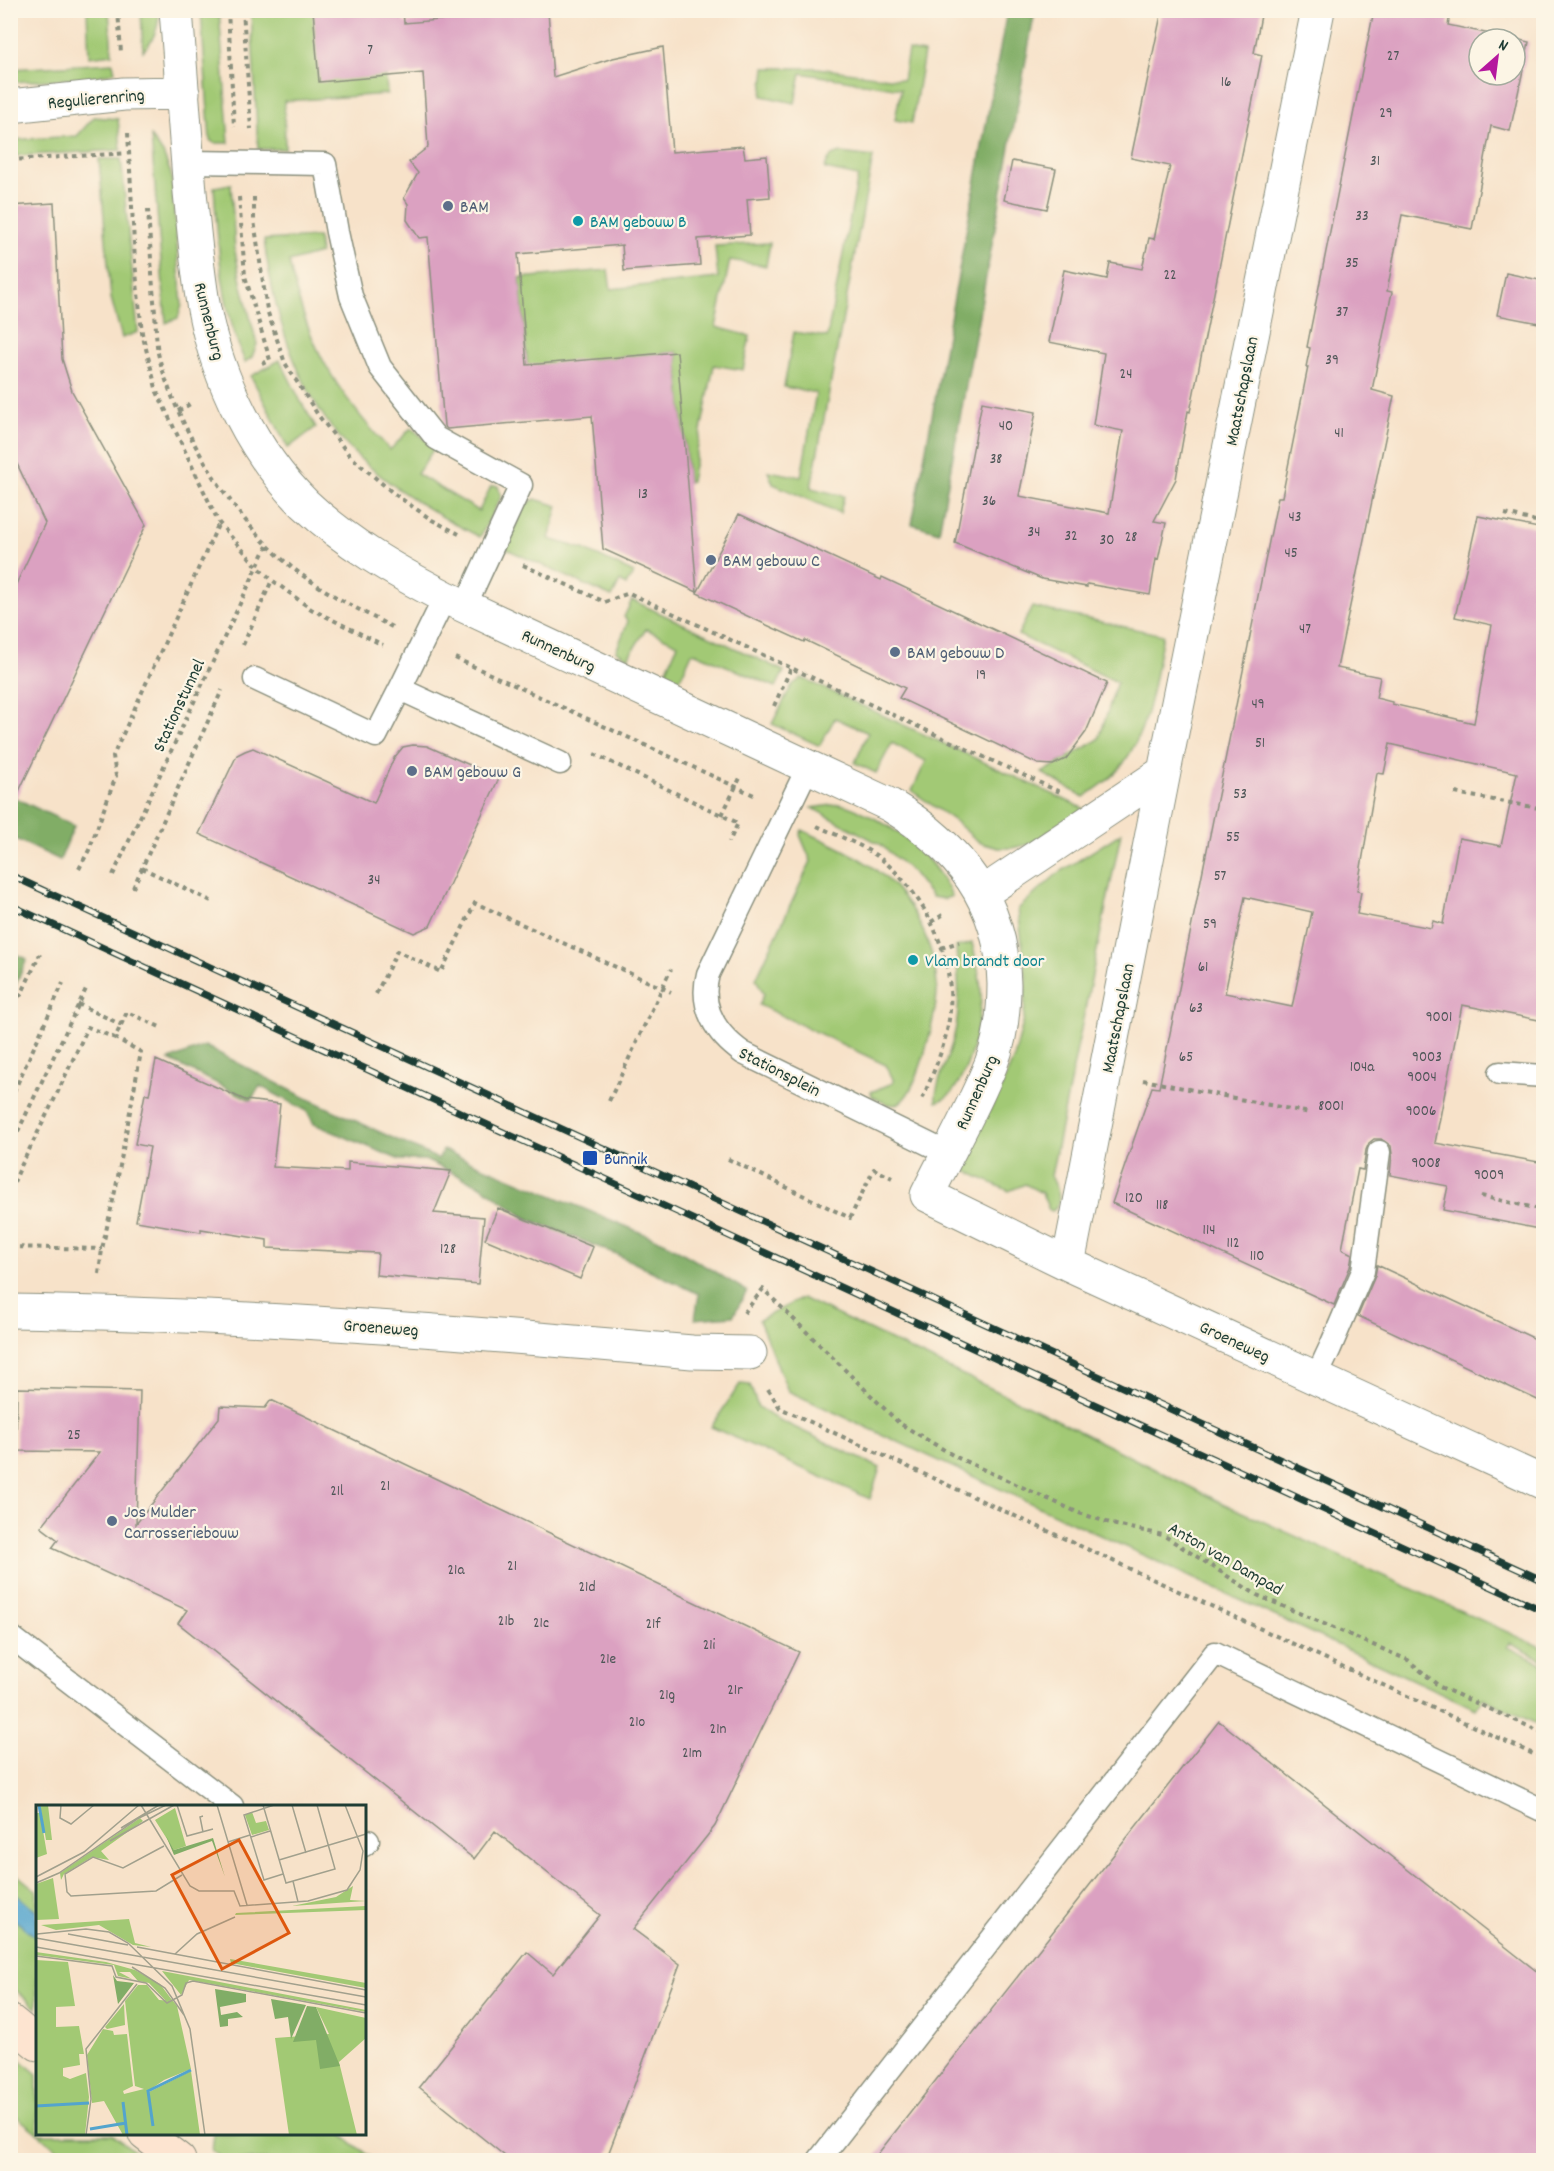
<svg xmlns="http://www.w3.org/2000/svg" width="1554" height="2171" viewBox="0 0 1554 2171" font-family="Dekko,sans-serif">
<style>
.green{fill:#a2c974;stroke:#608354;stroke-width:1.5}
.forest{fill:#81ad66;stroke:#50754d;stroke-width:1.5}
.water{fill:#53a4cd;stroke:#397080;stroke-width:1.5}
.building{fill:#dba1c1;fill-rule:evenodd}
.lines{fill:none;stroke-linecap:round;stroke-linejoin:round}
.service-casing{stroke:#8b907e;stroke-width:25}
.minor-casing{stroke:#8b907e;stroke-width:35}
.secondary-casing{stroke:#8b907e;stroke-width:35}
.path{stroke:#8b907e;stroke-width:4;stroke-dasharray:4.5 4.5;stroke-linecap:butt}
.service{stroke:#fff;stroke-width:22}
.minor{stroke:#fff;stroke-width:33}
.secondary{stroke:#fde4d0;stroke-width:33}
.rail-casing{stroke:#1f3d34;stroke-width:7}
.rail{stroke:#fcf5e5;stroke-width:4.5;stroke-dasharray:14;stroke-linecap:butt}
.service-dot{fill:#5c6f8a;stroke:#fcf5e5;stroke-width:2}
.culture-dot{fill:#0f9aa8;stroke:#fcf5e5;stroke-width:2}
.transit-dot{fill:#1a4fb4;stroke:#fcf5e5;stroke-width:2}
.labels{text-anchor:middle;stroke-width:4.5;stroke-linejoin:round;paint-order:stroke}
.number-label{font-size:15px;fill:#4e5657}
.street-label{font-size:18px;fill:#1f3d34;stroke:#fcf5e5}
.service-label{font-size:18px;fill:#4e5e75;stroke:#fcf5e5;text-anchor:start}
.culture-label{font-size:18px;fill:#0d838f;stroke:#fcf5e5;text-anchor:start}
.transit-label{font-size:18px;fill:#164399;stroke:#fcf5e5;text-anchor:start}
.inset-river{fill:none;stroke:#53a4cd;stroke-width:3}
.inset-road{fill:none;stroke:#a1a08d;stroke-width:1.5}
.view{fill:#de580e;fill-opacity:0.15;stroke:#de580e;stroke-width:3}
.inset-edge{fill:none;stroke:#1f3d34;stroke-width:3}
</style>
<rect width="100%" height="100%" fill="#fcf5e5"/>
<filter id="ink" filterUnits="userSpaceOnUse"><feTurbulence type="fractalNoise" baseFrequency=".0167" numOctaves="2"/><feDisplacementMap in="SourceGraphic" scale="12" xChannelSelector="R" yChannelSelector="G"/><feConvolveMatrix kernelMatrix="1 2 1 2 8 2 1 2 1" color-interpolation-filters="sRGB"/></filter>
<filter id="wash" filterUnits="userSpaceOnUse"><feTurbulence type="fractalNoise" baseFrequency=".008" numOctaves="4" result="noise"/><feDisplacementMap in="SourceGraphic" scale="24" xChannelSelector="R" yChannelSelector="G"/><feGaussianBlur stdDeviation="1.35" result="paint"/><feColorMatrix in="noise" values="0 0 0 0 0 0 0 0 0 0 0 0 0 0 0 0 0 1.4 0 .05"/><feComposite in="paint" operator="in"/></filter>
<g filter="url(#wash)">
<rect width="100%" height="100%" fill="#f7e2c9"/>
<path class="green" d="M87,11H109L112,54L89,57Z
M141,11H159C159,26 154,40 143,51Z
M201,11H219L229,143H214L210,140Z
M251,11H313L386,76L387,94L284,101L285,149H258Z
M908,50L924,53L912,123L895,120L901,89L801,73L795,103L762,96L765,68H818L903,80Z
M113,63L115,72L90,78L11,82V69Z
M94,117L118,119L121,150L11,156V140L77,136Z
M151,137L163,153L171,174L182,305L178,318L166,323Z
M841,153L873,157L811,488L844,496L840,513L773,484L768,471L801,477L816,393L784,387L794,332L827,337L858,176L825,169C827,158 831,155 841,153Z
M99,159H121L138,332L122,338L111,298Z
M231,184L235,251L241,282L257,344L252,357L245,362C221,307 218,246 214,187Z
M318,237L320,253L289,262C306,342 334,390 390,450L411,428L435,447L417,474L479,511L491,486H498L501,497L480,537C434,514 389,487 352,451C297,395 274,315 264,240Z
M770,243L766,266L730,260L716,327L750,336L743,370L714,365L691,481L688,482L677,352L589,360L529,383L520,278L608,270L611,289L718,278L715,246Z
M280,360L301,402L316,427L288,448L251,376Z
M535,499L558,506L549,539L583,549L634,573L626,585L620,581L612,597L504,548L526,504Z
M632,600L784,671L776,687L696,653H692L680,679L678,681L665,674L678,644L646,629L628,658L616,651L627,624L628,621L624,617Z
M1032,607L1163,635C1154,679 1150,727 1123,764C1113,778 1098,787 1084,797L1042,773L1099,739L1117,682L1018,635Z
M802,678L1085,809L1030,844L1012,848H998L981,843L973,837L956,822L912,791L926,761L892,743L876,773L855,763L868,733L866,732L835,718L820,745H818L772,724L792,685Z
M839,804C852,806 862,812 874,818C908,836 935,860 952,896L944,899L932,897L912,872L880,844L812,808Z
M802,830C839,847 878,863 903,897C918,917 930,943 935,968C936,975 937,983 937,990C937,1012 918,1096 897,1104C889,1107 879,1100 872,1096L871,1092L893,1083V1079L886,1065L759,1005L764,994L756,979L811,861L800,835Z
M1121,833L1051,1176C1057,1188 1064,1199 1053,1211L1049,1210L1042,1193L1025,1184L1009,1191L959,1168L980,1123L991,1108L1002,1086L1014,1058L1024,1019L1026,977L1018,909L1057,874Z
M972,943C976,959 981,977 981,994C981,1021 967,1096 936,1102C934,1086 949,1057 953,1040C962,1007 958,979 956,947Z
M802,1298L1053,1418L1222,1503L1543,1648V1660L1509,1643L1507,1647L1543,1664V1727L1483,1698L1476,1709L788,1391L759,1320Z
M740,1384L750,1385L758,1407L773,1417L880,1468L870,1499L711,1427Z
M10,1869L37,1891V2009L11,1986Z
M11,2052L37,2074L38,2134H112L146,2160H71L11,2112Z
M214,2134H340L374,2160H224L212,2151Z"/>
<path class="forest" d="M1007,11H1035L939,532L912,524Z
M11,796L74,826L60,860L11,837Z
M11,952L27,959L13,991L11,990Z
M205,1046L300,1095L438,1159L443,1150L666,1243L747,1291L733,1316L695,1319L699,1294L616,1254L526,1218L481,1186L425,1160H400L314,1124L307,1111L260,1086L251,1100L169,1060Z"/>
<path class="water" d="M11,1890L37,1912V1938L11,1917Z"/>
<g id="blocks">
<path class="building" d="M313,10H403L404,23L548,11L553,77L613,58L663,47L672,152L743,146L745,158L767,156L770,197L747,199L750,235L698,239L700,265L624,271L622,245L518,254L527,365L677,352L697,592L603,549L592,416L447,429L444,426L428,237L419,238L407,220L408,204L404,198L418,173L409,162L428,147L423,73L319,82Z
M1162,10H1262L1254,53L1262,55L1190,412L1188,411L1176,479L1154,521L1166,523L1158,560L1156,559L1150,595L1087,584V587L1042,579L955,543L982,402L1036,412L1019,496L1109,513L1123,431L1093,425L1104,353L1049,342L1064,270L1107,279L1110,263L1142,269L1149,238L1154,239L1170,166L1131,158Z
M1374,10H1451L1448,25L1513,39H1479V75H1515V39L1529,42L1510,131L1491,126L1472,229L1402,215L1387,291L1392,292L1372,390L1394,396L1337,668L1380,677L1376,698L1392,702V704L1474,723L1492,625L1455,617L1478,516L1544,529V1021L1462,1005L1435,1143L1544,1163V1230L1443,1210L1448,1186L1390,1175L1392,1154L1391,1146L1381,1139H1374L1369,1143L1366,1150L1363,1170L1358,1169L1342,1249L1352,1254L1350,1267L1334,1305L1112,1203L1152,1087L1159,1088L1278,497H1282L1308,367H1306L1310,348L1307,347ZM1390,744L1517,773L1501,846L1459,838L1443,924L1433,921L1431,928L1357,914L1361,892L1357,891L1377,773L1384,774ZM1245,897L1312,912L1292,1007L1225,993Z
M1012,161L1056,169L1047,209L1004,200Z
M54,203L62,359L72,391L146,525L10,810V597L45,523L10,449V206Z
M1506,273L1544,281V324L1497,315Z
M739,514L881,580L882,577L1107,683L1086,732L1066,759L1053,765L1038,764L899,698L905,688L805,640L804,642L697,593Z
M413,745L427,746L499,778L430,926L414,933L199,834L237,755L245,751L253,748L374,803L394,758L403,747Z
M156,1060L245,1100L280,1104L273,1167L348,1171V1162L451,1171L434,1213L484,1217L478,1284L376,1275L378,1253L267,1248V1240L201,1229V1232L136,1221L150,1147L135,1144L145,1094L149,1095Z
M498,1208L593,1247L580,1279L485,1239Z
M1377,1265L1544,1343V1403L1358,1316L1375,1276Z
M17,1388L140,1391L136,1524L219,1418L220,1406L265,1408L271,1400L799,1652L715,1826L633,1929L680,1964L606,2160H510L419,2087L527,1952L553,1974L600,1915L495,1831L474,1859L178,1623L187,1610L52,1548L58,1540L41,1527L100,1452L16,1451Z
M1219,1721L1544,1977V2160H873Z"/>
</g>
</g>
<g filter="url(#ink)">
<use href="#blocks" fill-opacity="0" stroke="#8b907e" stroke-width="1.5"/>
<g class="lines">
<defs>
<path id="service" d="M187,162L325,164L337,232L351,296L380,367L436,438L521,485L465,606
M445,597L400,689L560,763
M255,679L376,736L400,689
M809,765L708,974C699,1007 716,1034 743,1053L947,1153
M1500,1073L1544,1076
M1316,1378L1330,1348L1363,1271L1379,1152
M10,1636L232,1806
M364,1845L368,1841
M819,2160L1215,1653L1544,1811"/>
<path id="minor" d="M176,10C181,71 185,131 190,192C194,231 197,270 204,309C218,380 253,453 305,504C346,543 395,571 445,597L890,805C959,847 1002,901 1004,984C1004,1010 1001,1039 991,1064C973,1109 948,1152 927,1195L1068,1264L1544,1483
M10,106L124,94L183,93
M981,894L1164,772
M1068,1264L1164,772L1318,10
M10,1311C238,1314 465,1332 692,1352L750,1353"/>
<path id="secondary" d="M10,2021L38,2044
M145,2134L179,2160"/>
</defs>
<use href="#service" class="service-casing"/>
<use href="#minor" class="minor-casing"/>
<use href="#secondary" class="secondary-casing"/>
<path class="path" d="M118,10L121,53
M228,10L234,127
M243,10L251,129
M128,133L135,262L142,333L157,392L219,523L257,566L272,580L311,609L383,645
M10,160L130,153
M239,197L245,276L270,360L262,364
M254,197V220L267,310L285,363L318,415L350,456L393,493L432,520L459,534
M148,209C150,243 152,278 155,313C156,326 156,341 158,353C175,426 236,524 294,569C324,592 359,610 392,627
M178,411L190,404
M1505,514L1544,523
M523,565L605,602L629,593L1062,793
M243,645L272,580
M455,658L756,796
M774,706L791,668
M594,754L738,823L729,842
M1455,793L1544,809
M722,815L740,778
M817,826C840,837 867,846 886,863C926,898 954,956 950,1010C948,1041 933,1073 921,1102
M142,868L211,901
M79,869L89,850L116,776L113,756L219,523
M113,875L267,546
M133,888L222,690
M931,922L946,913
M941,948L959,942
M376,994L397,951L441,972L475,903L671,992
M10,1000L21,995L40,954
M78,1004L122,1025
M1143,1080L1310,1113
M10,1100L63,983
M609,1101L671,969
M10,1148L86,989
M728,1159L850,1218L874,1169L892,1178
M10,1191L21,1166L55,1098L88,1027L115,1038
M1481,1196L1544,1210
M10,1247L102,1249
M99,1274L102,1249L116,1187L141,1052L115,1038L127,1012L162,1028
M744,1313L763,1289L899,1423L956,1457L1079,1513L1116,1525L1163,1535L1257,1595L1408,1660L1440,1687L1544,1733
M768,1389L780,1408L1544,1759"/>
<use href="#service" class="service"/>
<use href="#minor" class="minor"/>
<use href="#secondary" class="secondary"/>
<defs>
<path id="rail" d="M10,875L1544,1581
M10,905L1544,1611"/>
</defs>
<use href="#rail" class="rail-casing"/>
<use href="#rail" class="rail"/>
</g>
</g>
<g class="service-dot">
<circle cx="448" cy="206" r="6"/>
<circle cx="711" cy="560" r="6"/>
<circle cx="895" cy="652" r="6"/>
<circle cx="412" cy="771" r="6"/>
<circle cx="112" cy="1521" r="6"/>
</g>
<g class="culture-dot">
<circle cx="578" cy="221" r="6"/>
<circle cx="913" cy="960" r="6"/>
</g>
<rect class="transit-dot" x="582" y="1150" width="16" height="16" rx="3"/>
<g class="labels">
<g class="number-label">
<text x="370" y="54">7</text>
<text x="1393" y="60">27</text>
<text x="1226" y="86">16</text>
<text x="1386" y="117">29</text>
<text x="1375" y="165">31</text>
<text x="1362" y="220">33</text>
<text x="1352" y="267">35</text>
<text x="1170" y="279">22</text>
<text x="1342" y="316">37</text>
<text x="1332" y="364">39</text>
<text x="1126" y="378">24</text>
<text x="1006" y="430">40</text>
<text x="1339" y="437">41</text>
<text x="996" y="463">38</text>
<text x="643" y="498">13</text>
<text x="989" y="505">36</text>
<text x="1295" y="521">43</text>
<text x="1034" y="536">34</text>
<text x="1071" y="540">32</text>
<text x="1131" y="541">28</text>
<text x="1107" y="544">30</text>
<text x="1291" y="557">45</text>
<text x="1305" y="633">47</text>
<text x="981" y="679">19</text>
<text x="1258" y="708">49</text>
<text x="1260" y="747">51</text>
<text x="1240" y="798">53</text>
<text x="1233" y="841">55</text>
<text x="1220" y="880">57</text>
<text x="374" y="884">34</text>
<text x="1210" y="928">59</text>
<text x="1203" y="971">61</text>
<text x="1196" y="1012">63</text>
<text x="1439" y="1021">9001</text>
<text x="1186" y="1061">65</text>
<text x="1427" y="1061">9003</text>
<text x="1362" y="1071">104a</text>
<text x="1422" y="1081">9004</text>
<text x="1331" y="1110">8001</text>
<text x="1421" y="1115">9006</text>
<text x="1426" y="1167">9008</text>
<text x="1489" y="1179">9009</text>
<text x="1134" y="1202">120</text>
<text x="1162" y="1209">118</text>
<text x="1209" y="1234">114</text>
<text x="1233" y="1247">112</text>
<text x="448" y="1253">128</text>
<text x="1257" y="1260">110</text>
<text x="74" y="1439">25</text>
<text x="385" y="1490">21</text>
<text x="337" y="1495">21l</text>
<text x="512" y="1570">21</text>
<text x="456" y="1574">21a</text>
<text x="587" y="1591">21d</text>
<text x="506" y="1625">21b</text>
<text x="541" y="1627">21c</text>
<text x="653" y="1628">21f</text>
<text x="709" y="1649">21i</text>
<text x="608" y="1663">21e</text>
<text x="735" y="1694">21r</text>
<text x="667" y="1699">21g</text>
<text x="637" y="1726">21o</text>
<text x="718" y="1733">21n</text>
<text x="692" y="1757">21m</text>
</g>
<g class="street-label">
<text transform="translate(96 98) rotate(-5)" y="6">Regulierenring</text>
<text transform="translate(210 321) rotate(76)" y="6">Runnenburg</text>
<text transform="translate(1241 391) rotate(-79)" y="6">Maatschapslaan</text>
<text transform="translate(559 650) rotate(25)" y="6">Runnenburg</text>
<text transform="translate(178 705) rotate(-65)" y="6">Stationstunnel</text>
<text transform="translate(1117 1018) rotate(-79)" y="6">Maatschapslaan</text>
<text transform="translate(780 1071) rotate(27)" y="6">Stationsplein</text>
<text transform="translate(976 1092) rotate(-66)" y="6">Runnenburg</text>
<text transform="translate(381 1327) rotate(4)" y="6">Groeneweg</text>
<text transform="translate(1235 1341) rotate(25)" y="6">Groeneweg</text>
<text transform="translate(1226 1558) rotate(30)" y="6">Anton van Dampad</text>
</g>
<g class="service-label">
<text x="460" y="212">BAM</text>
<text x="723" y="566">BAM gebouw C</text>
<text x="907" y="658">BAM gebouw D</text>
<text x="424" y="777">BAM gebouw G</text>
<text x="124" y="1517">Jos Mulder<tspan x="124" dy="21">Carrosseriebouw</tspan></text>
</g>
<g class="culture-label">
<text x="590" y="227">BAM gebouw B</text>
<text x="925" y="966">Vlam brandt door</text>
</g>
<g class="transit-label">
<text x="604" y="1164">Bunnik</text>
</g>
</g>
<g transform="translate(36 1805)">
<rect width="330" height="330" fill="#f7e2c9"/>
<path d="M4,0H12L16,35H10ZM139,3L150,41L138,45L119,15ZM216,7L220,18L230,16L233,25L216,30L209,10ZM0,8H4L11,49L0,53ZM104,13L107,16L65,46L73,55L56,52L28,69L25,75L24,68ZM17,73L23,114L0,115V79ZM317,81L314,95L330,96L256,101L300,92ZM330,101V105L199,110L200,108ZM93,114L99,138L115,142L97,140L63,120L20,125L5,120ZM0,147L70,157L99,165L124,179L136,195L131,197L113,178L102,176L94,167H83L96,174L82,171L78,160L0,150ZM194,154L330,178V183L195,158ZM0,155L32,157L39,201L20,202V222L43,221L48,249H43L44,260L27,263V271L34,274L50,268L53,292L49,330H0ZM126,166L330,205V207L153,175L145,190ZM102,180H111L123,195L137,196L141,201L155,264L128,275L112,286L117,321L113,287L155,266L164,330H87L68,296L56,298L51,250L67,224L77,226L78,230L91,229L97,281L87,286L88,289L108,284L99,281L89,196ZM88,199L89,220L71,224L69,222ZM280,202L330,213V233L303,257L321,330H253L239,233L293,229Z" fill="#a2c974"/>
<path d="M130,31L138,45L177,33L189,72L176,36L138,50ZM77,170L81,176L98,178L82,199ZM179,184L210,189V197L184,202L185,210L201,207L207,212L192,214V221L184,222ZM235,194L270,200L255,234L252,212L239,214ZM271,201L280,202L304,261L284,264L280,235L257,237Z" fill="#81ad66"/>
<path class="inset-river" d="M3,0L8,28M87,297L91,330M0,301L53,298M117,321L112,286L155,265M54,324L90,318"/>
<path class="inset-road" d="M25,0L24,13L35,19L58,0M105,0L154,81L163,86H198L204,101L272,96L311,85L324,65L327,46L309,0M141,0L151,31L177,24M181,0L211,100M227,0L250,78L299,64L281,0M238,0L208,10L228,75L247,69M256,0L270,48M167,11L164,12L167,27M85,23L123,0M215,32L234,26M74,36L138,0M192,37L214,30M128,41L87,63L57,52L29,69L31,87L35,91L120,86L146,70M243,55L330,29M0,72L48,47L103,0M257,76L262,97M0,78L23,68L103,13L130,0M1,129L50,124L73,127L92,138L136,181L154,224L169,330M32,129L92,140M0,133L330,192M0,142L330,200M101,142L330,185M139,149L161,129L199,112M0,151L76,161L80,172L110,178L131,198L146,190L150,178L157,176L330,208M96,162L129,183L148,210M50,330L55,294L50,244L101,179"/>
<path class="view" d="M203,35L253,128L186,164L136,70Z"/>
<rect width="330" height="330" class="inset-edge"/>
</g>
<rect width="1554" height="2171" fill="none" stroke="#fcf5e5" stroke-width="36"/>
<g transform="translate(1497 57) rotate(28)"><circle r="28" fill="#fcf5e5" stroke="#a4ab9e" stroke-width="1.5"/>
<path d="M0-4.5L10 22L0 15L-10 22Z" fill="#b5179e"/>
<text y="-9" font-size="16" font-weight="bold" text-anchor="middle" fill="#1f3d34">N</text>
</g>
</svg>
